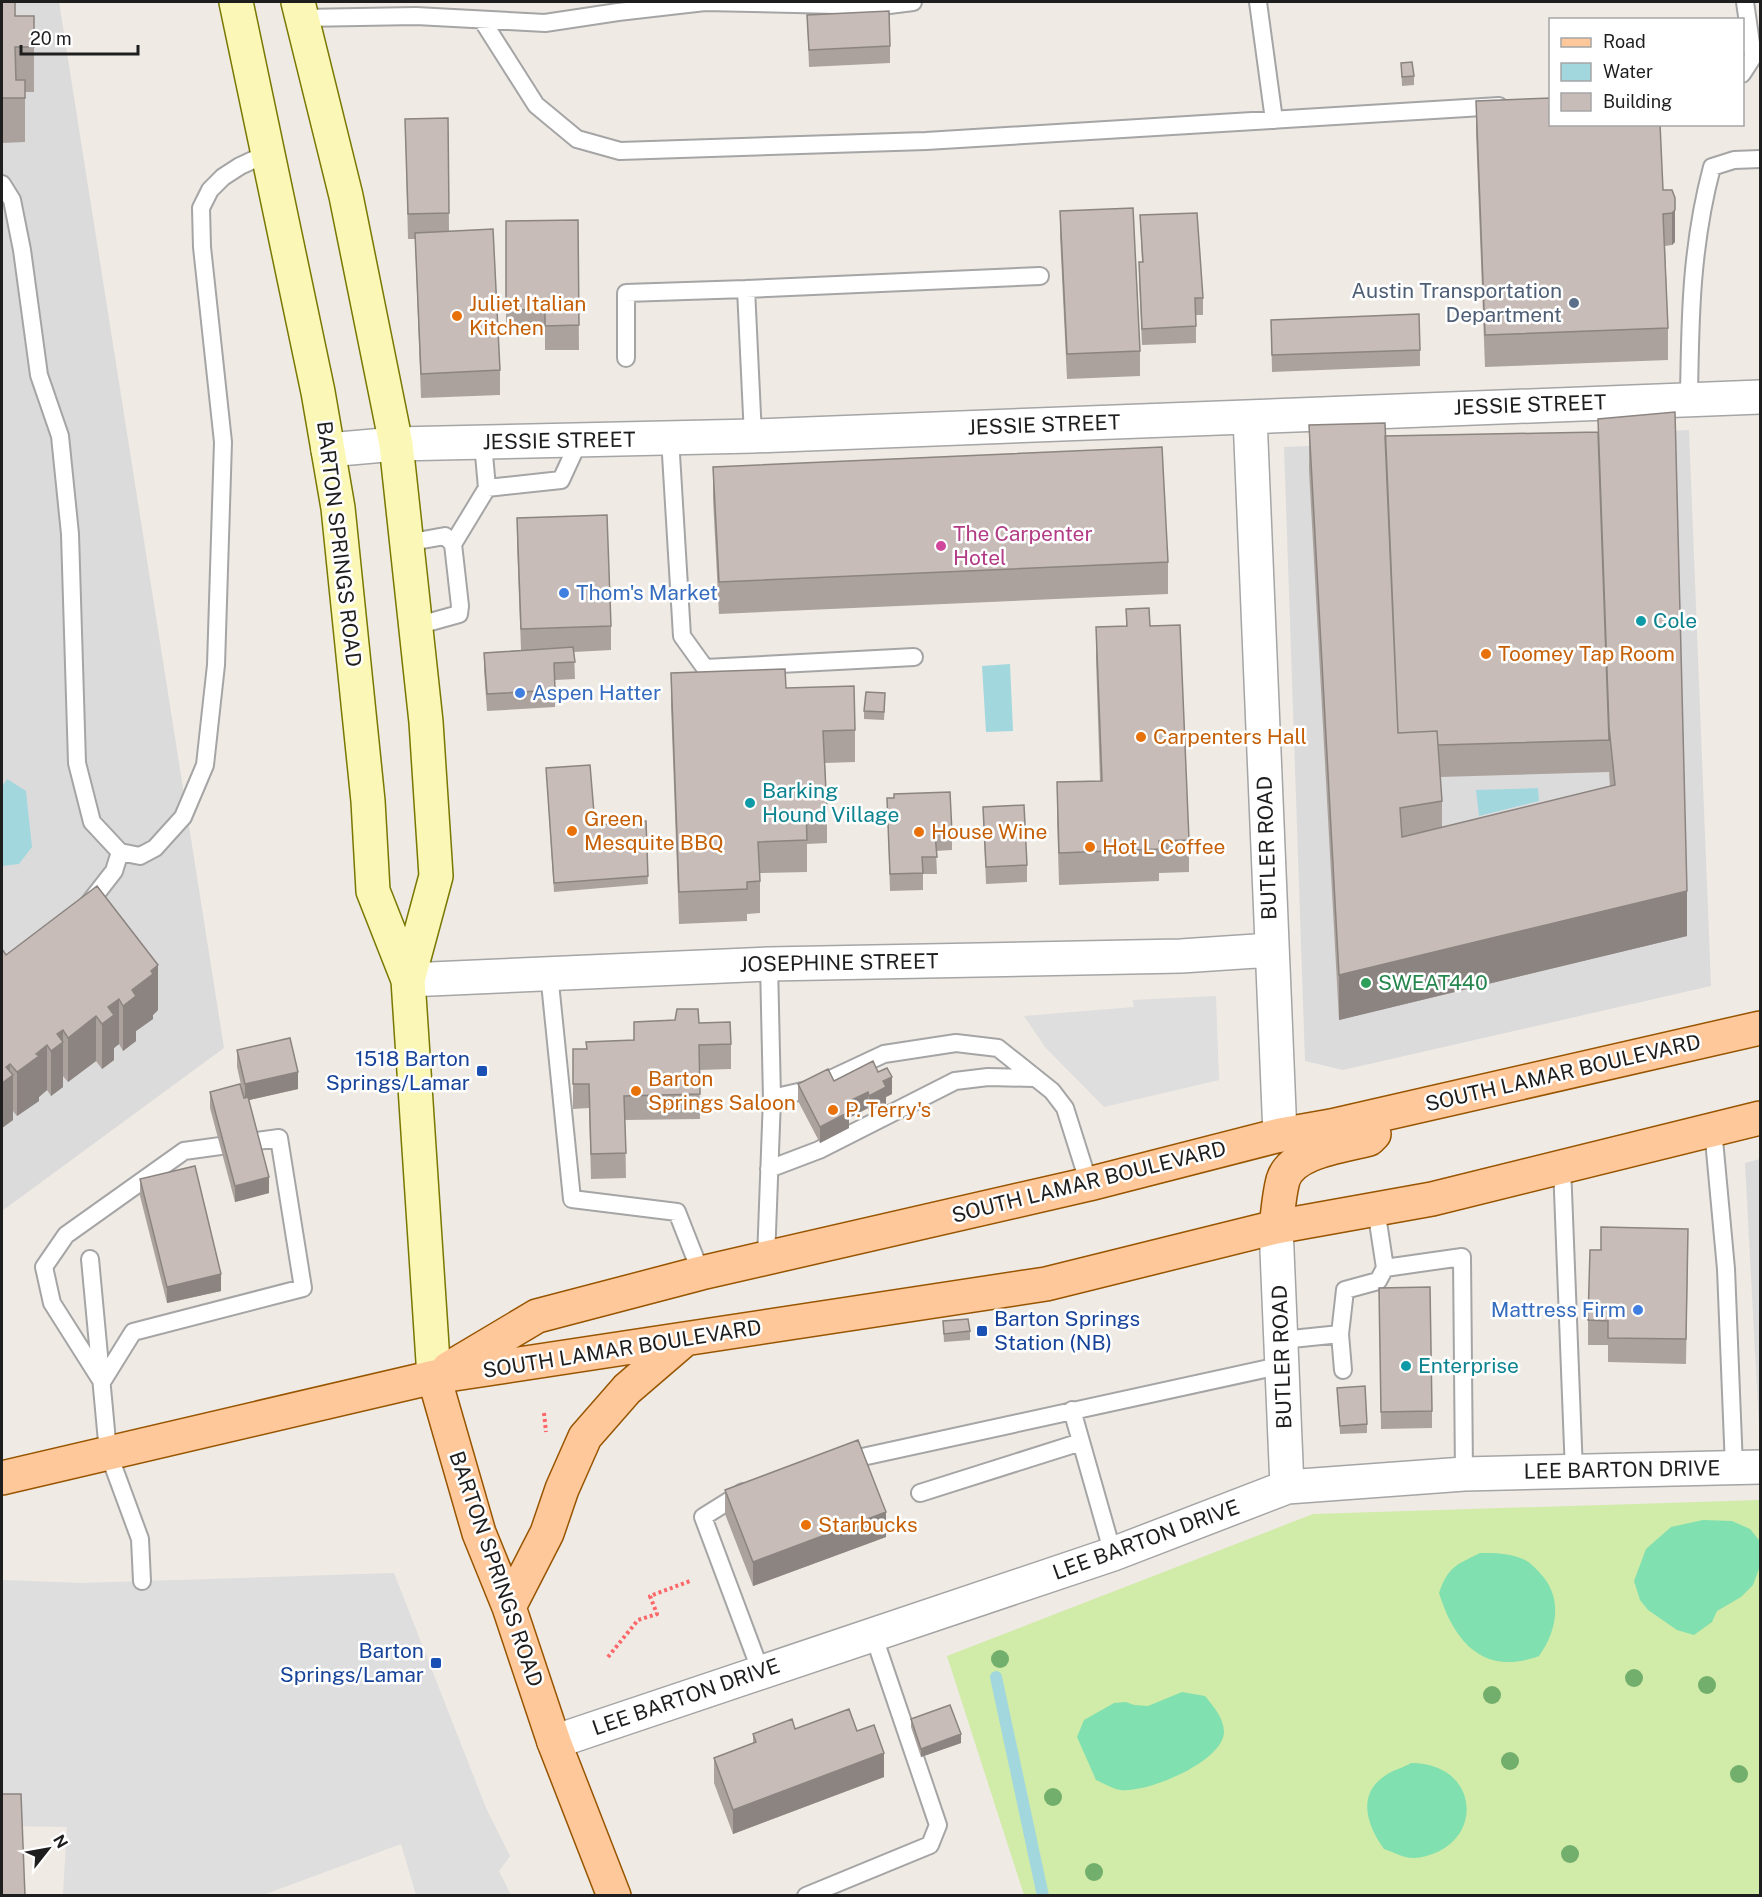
<svg xmlns="http://www.w3.org/2000/svg" width="1762" height="1897" viewBox="0 0 1762 1897" font-family="'Public Sans',sans-serif">
<style>
.residential{fill:#dcdbdb}
.grass{fill:#d1eba8}
.pitch{fill:#80e0b0}
.parking{fill:#dedede}
.water{fill:#a3d7de}
.lines{fill:none;stroke-linecap:round;stroke-linejoin:round}
.stream{stroke:#a3d7de;stroke-width:12}
.service-casing{stroke:#a5a5a5;stroke-width:20}
.minor-casing{stroke:#a5a5a5;stroke-width:36}
.secondary-casing{stroke:#787802;stroke-width:36}
.primary-casing{stroke:#985500;stroke-width:36}
.path{stroke:#fd6769;stroke-width:4;stroke-dasharray:3 3;stroke-linecap:butt}
.service{stroke:#fff;stroke-width:16}
.minor{stroke:#fff;stroke-width:33}
.secondary{stroke:#fbf7b6;stroke-width:33}
.primary{stroke:#fec89a;stroke-width:33}
.tree{fill:#72af6c}
.wall{fill:#aba29d;fill-rule:evenodd}
.shaded-wall{fill:#8b8480}
.building{fill:#c7bcb7;stroke:#8b8480;stroke-width:1.5}
.service-dot{fill:#5c6f8a;stroke:#fff;stroke-width:2}
.food-dot{fill:#e8710a;stroke:#fff;stroke-width:2}
.hotel-dot{fill:#d1479c;stroke:#fff;stroke-width:2}
.shop-dot{fill:#3f7fe0;stroke:#fff;stroke-width:2}
.culture-dot{fill:#0f9aa8;stroke:#fff;stroke-width:2}
.leisure-dot{fill:#2e9e5b;stroke:#fff;stroke-width:2}
.transit-dot{fill:#1a4fb4;stroke:#fff;stroke-width:2}
.labels{text-anchor:middle;stroke-width:5;stroke-linejoin:round;paint-order:stroke}
.service-label{font-size:21px;fill:#4e5e75;stroke:#fff;text-anchor:end}
.food-label{font-size:21px;fill:#c56008;stroke:#fff;text-anchor:start}
.street-label{font-size:21px;fill:#1e1e1e;stroke:#fff}
.hotel-label{font-size:21px;fill:#b23c85;stroke:#fff;text-anchor:start}
.shop-label{font-size:21px;fill:#366cbe;stroke:#fff;text-anchor:start}
.culture-label{font-size:21px;fill:#0d838f;stroke:#fff;text-anchor:start}
.leisure-label{font-size:21px;fill:#27864d;stroke:#fff;text-anchor:start}
.transit-label{font-size:21px;fill:#164399;stroke:#fff;text-anchor:end}
</style>
<rect width="100%" height="100%" fill="#efeae4"/>
<path class="residential" d="M2,2H59L224,1048L2,1211Z
M1689,430L1711,986L1343,1070L1305,1061L1284,447Z
M1760,1159V1427H1759L1745,1163Z"/>
<path class="grass" d="M1760,1500V1895H1024L947,1656L1313,1514Z"/>
<path class="pitch" d="M1703,1520L1732,1521L1750,1529L1759,1540L1760,1566L1753,1585L1741,1597L1717,1611L1712,1622L1694,1635L1677,1630L1648,1610L1640,1600L1634,1581L1646,1549L1671,1527Z
M1480,1553C1495,1553 1511,1553 1525,1560C1531,1563 1535,1568 1539,1572C1564,1597 1557,1631 1539,1656C1483,1677 1454,1641 1439,1593C1448,1567 1456,1565 1480,1553Z
M1182,1692L1205,1696C1213,1706 1224,1718 1224,1732C1223,1762 1147,1793 1121,1790C1113,1789 1103,1783 1096,1780L1077,1737L1084,1720L1114,1703L1126,1702L1134,1705L1148,1706Z
M1411,1763C1483,1763 1486,1850 1415,1858C1405,1859 1393,1852 1384,1849C1367,1826 1356,1794 1386,1775C1393,1770 1403,1768 1411,1763Z"/>
<path class="parking" d="M1216,996L1219,1080L1104,1107L1045,1047L1024,1016L1134,1007L1133,1000Z
M394,1573L486,1808L510,1856L499,1871L511,1895H416L401,1844L263,1895H63L67,1827L2,1826V1580L82,1583Z"/>
<path class="water" d="M1010,664L1013,731L986,732L982,666Z
M7,779L26,791L32,847L19,864L2,866V787Z
M1538,788L1539,801L1479,816L1476,790Z"/>
<g class="lines">
<path class="stream" d="M996,1677L1043,1896"/>
<defs>
<path id="service" d="M1258,2L1274,120
M302,18L416,16L545,23L618,12L705,2L881,6L913,2
M482,20L536,105L577,139L620,151L926,141L1499,106
M1742,74L1753,57L1745,2
M2,184L12,200L22,250L39,375L60,436L70,534L77,763L92,822L120,852L140,856L155,848L183,817L197,784L205,765L216,665L223,442L202,247L201,208L210,190L223,177L240,166L266,154
M746,289L1040,276
M626,358V293L746,289L753,436
M1689,399C1690,317 1691,246 1712,167L1734,160L1760,159
M670,438L682,636L705,668L914,657
M487,488L561,480L579,441
M406,543L445,536L453,544L460,606L459,614L416,626
M453,544L487,488L483,443
M86,907L114,871L120,852
M549,973L572,1199L677,1212L701,1273
M772,1098L807,1090L884,1054L956,1043L998,1048L1052,1091L1065,1108L1089,1184
M1713,1129L1726,1269L1734,1467
M279,1138L303,1288L133,1332L102,1382L52,1303L44,1267L66,1235L184,1151Z
M1562,1166L1574,1472
M769,1169L819,1150L955,1081L988,1077L1033,1078
M1376,1209L1385,1268L1462,1257L1464,1474
M90,1259L108,1452L140,1539L142,1581
M766,1259L772,1098L769,964
M1340,1334L1343,1370
M1282,1340L1340,1334L1345,1290L1378,1281L1385,1268
M1072,1410L1113,1554
M844,1461L1283,1365
M743,1492L703,1517L761,1672
M920,1493L1081,1442
M806,1896L930,1845L938,1825L873,1634"/>
<path id="minor" d="M1250,417L1280,1135
M328,450L396,444L753,436L1760,397
M408,980L769,964L1181,956L1271,950
M1276,1227L1287,1487
M554,1742L1113,1554L1287,1487L1464,1474L1760,1467"/>
<path id="secondary" d="M236,2L318,392L338,508L368,801L373,891L408,980
M298,2L346,196L396,444L426,722L436,876L408,980L434,1377"/>
<path id="primary" d="M1276,1227C1278,1212 1279,1195 1283,1180C1292,1151 1343,1146 1369,1139L1374,1134
M448,1369L537,1316L701,1273L1089,1184L1280,1135L1331,1126L1760,1028
M434,1377L479,1533L509,1607L554,1742L614,1896
M2,1478L434,1377L1046,1284L1276,1227L1432,1199L1760,1118
M509,1607L547,1533L562,1489L585,1437L627,1389L684,1340"/>
</defs>
<use href="#service" class="service-casing"/>
<use href="#minor" class="minor-casing"/>
<use href="#secondary" class="secondary-casing"/>
<use href="#primary" class="primary-casing"/>
<path class="path" d="M544,1413L546,1432
M608,1657L638,1620L657,1614L650,1596L690,1581"/>
<use href="#service" class="service"/>
<use href="#minor" class="minor"/>
<use href="#secondary" class="secondary"/>
<use href="#primary" class="primary"/>
</g>
<g class="tree">
<circle cx="1000" cy="1659" r="9"/>
<circle cx="1634" cy="1678" r="9"/>
<circle cx="1707" cy="1685" r="9"/>
<circle cx="1492" cy="1695" r="9"/>
<circle cx="1510" cy="1761" r="9"/>
<circle cx="1739" cy="1774" r="9"/>
<circle cx="1053" cy="1797" r="9"/>
<circle cx="1570" cy="1854" r="9"/>
<circle cx="1094" cy="1872" r="9"/>
</g>
<path class="wall" d="M2,2L15,16L34,47V92H25V142L2,143Z
M807,15L890,46V63L809,67Z
M1401,63L1414,76V85L1402,86Z
M1476,101L1663,190H1672L1675,242L1672,245L1665,246L1668,328V360L1485,367L1476,133Z
M448,118L449,231L500,370V395L421,398L415,239H408L405,119Z
M1060,211L1140,351V376L1067,379L1060,236Z
M1140,215L1203,298V315H1196V343L1142,345L1139,278V262H1142Z
M578,220L579,350H545V334H506V221Z
M1271,320L1420,350V366L1272,372Z
M1309,425L1385,436L1598,432L1687,936L1339,1020L1309,470ZM1609,772L1610,786L1442,827V801L1440,777Z
M713,467L1168,562V594L719,614L713,499Z
M517,518L611,626V650L574,652L575,679L555,680V707L487,711L484,670V653L521,650L517,543Z
M1126,609L1150,626L1189,840V872L1159,873V881L1059,885L1057,814V782L1100,781L1096,659V627L1126,626Z
M671,673L786,688L855,730V762L825,763L827,811V843L807,844V872L760,873V913L747,914V921L679,924L671,705Z
M885,702L884,720L864,719V711Z
M546,768L595,825L646,821L648,884L554,892Z
M887,798L952,833V850L936,851L937,874H923V890L890,891Z
M983,807L1027,865V882L986,884Z
M2,949L6,955L158,1010L153,1015V1019L136,1031V1041L123,1051L119,1044L114,1048V1060L102,1069L96,1061L68,1082L63,1076V1087L51,1096L47,1090L39,1097V1101L17,1116L13,1111V1120L2,1128Z
M634,1022L699,1023L731,1044V1069L699,1070L700,1119L625,1120L626,1178L591,1179L589,1108L573,1109V1049H586L634,1040Z
M237,1050L298,1089L248,1100L269,1193L235,1202L210,1108V1092L244,1098L237,1067Z
M878,1072L892,1094L886,1097V1104L869,1112L868,1108L849,1118V1128L820,1143L798,1101V1084L834,1081Z
M140,1179L221,1291L167,1303L140,1196Z
M1688,1254L1686,1364L1608,1362V1345H1588V1320Z
M1379,1288L1432,1411V1428L1381,1429Z
M943,1321L970,1331V1340L944,1342Z
M1337,1388L1367,1424V1433L1340,1434Z
M725,1490L886,1537L753,1586L725,1514Z
M911,1719L961,1743L921,1757L911,1727Z
M795,1729L857,1731L884,1777L733,1834L714,1783V1758L753,1743V1734Z"/>
<path class="shaded-wall" d="M1675,198V242L1672,245V213Z
M1687,891V936L1339,1020V975Z
M158,965V1010L153,1015V1019L136,1031V1041L123,1051V1006L132,990Z
M119,999V1044L114,1048V1060L102,1069V1024L108,1007Z
M96,1016V1061L68,1082V1038Z
M63,1030V1087L51,1096V1051L57,1034Z
M47,1045V1090L39,1097V1101L17,1116V1072Z
M10,1064V1076L13,1075V1120L2,1128V1083L6,1067Z
M298,1072V1089L245,1101V1084Z
M892,1077V1094L886,1097V1104L869,1112V1096L883,1081Z
M868,1092V1108L849,1118V1128L820,1143V1127L845,1103Z
M269,1177V1193L235,1202V1186Z
M221,1274V1291L167,1303V1287Z
M886,1512V1537L753,1586V1562Z
M961,1734V1743L921,1757V1749Z
M884,1753V1777L733,1834V1810Z"/>
<path class="building" d="M2,2H15V16H34V47H15L16,80H25V98H2Z
M889,11L890,46L809,50L807,15Z
M1412,62L1414,76L1402,77L1401,63Z
M1551,98V124H1660L1663,190H1672L1675,198V210L1672,213L1663,214L1668,328L1485,335L1476,101Z
M448,118L449,213L408,214L405,119Z
M1133,208L1140,351L1067,354L1060,211Z
M1197,213L1203,298H1195L1196,326L1142,329L1139,262H1143L1140,215Z
M578,220L579,325L545,326V309L506,310V221Z
M493,229L500,370L421,374L415,233Z
M1419,314L1420,350L1272,355L1271,320Z
M1675,412L1687,891L1339,975L1309,425L1385,423L1398,733L1437,731L1442,801L1400,808L1402,837L1615,785L1609,727L1598,419Z
M1598,432L1609,740L1438,745L1437,731L1398,733L1385,436Z
M1162,447L1168,562L719,582L713,467Z
M607,515L611,626L521,629L517,518Z
M1149,608L1150,626L1180,625L1189,840L1159,841V849L1059,853L1057,782L1102,781L1096,627L1127,626L1126,609Z
M573,647L575,662L554,663L555,690L487,694L484,653Z
M785,669L786,688L854,686L855,730L823,731L827,811L806,812L807,840L758,842L760,881L747,882V889L679,892L671,673Z
M866,692L885,693L884,712L864,711Z
M590,765L595,825L646,821L648,876L554,883L546,768Z
M950,792L952,833L935,834L937,857H922L923,873L890,874L887,798H894V794Z
M1024,805L1027,865L986,867L983,807Z
M97,886L158,965L151,971L153,974L132,990L136,996L123,1006L119,999L108,1007L114,1015L102,1024L96,1016L68,1038L63,1030L57,1034L63,1042L51,1051L47,1045L36,1054L39,1056L17,1072L10,1064L6,1067L13,1075L2,1083V949L6,955Z
M677,1009H698L699,1023L730,1022L731,1044L699,1045L700,1094L624,1096L626,1153L591,1154L589,1084H573V1049H587L586,1042L634,1040V1022L675,1020Z
M290,1038L298,1072L245,1084L237,1050Z
M873,1061L878,1072L887,1068L892,1077L883,1081L886,1087L869,1096L868,1092L845,1103L849,1112L820,1127L798,1084L828,1069L834,1081Z
M240,1084L244,1098L248,1097L269,1177L235,1186L210,1092Z
M195,1166L221,1274L167,1287L140,1179Z
M1601,1227L1688,1229L1686,1339L1608,1338V1321L1588,1320L1590,1250H1601Z
M1430,1287L1432,1411L1381,1412L1379,1288Z
M968,1319L970,1331L944,1334L943,1321Z
M1365,1386L1367,1424L1340,1426L1337,1388Z
M858,1440L886,1512L753,1562L725,1490Z
M950,1705L961,1734L921,1749L911,1719Z
M849,1709L857,1731L874,1725L884,1753L733,1810L714,1758L756,1742L753,1734L792,1719L795,1729Z
M2,1794H21L25,1896H2Z"/>
<circle class="service-dot" cx="1574" cy="303" r="6"/>
<g class="food-dot">
<circle cx="457" cy="316" r="6"/>
<circle cx="1486" cy="654" r="6"/>
<circle cx="1141" cy="737" r="6"/>
<circle cx="572" cy="831" r="6"/>
<circle cx="919" cy="832" r="6"/>
<circle cx="1090" cy="847" r="6"/>
<circle cx="636" cy="1091" r="6"/>
<circle cx="833" cy="1110" r="6"/>
<circle cx="806" cy="1525" r="6"/>
</g>
<circle class="hotel-dot" cx="941" cy="546" r="6"/>
<g class="shop-dot">
<circle cx="564" cy="593" r="6"/>
<circle cx="520" cy="693" r="6"/>
<circle cx="1638" cy="1310" r="6"/>
</g>
<g class="culture-dot">
<circle cx="1641" cy="621" r="6"/>
<circle cx="750" cy="803" r="6"/>
<circle cx="1406" cy="1366" r="6"/>
</g>
<circle class="leisure-dot" cx="1366" cy="983" r="6"/>
<g class="transit-dot">
<rect x="476" y="1065" width="12" height="12" rx="3"/>
<rect x="976" y="1325" width="12" height="12" rx="3"/>
<rect x="430" y="1657" width="12" height="12" rx="3"/>
</g>
<g class="labels">
<g class="service-label">
<text x="1562" y="298">Austin Transportation<tspan x="1562" dy="24">Department</tspan></text>
</g>
<g class="food-label">
<text x="469" y="311">Juliet Italian<tspan x="469" dy="24">Kitchen</tspan></text>
<text x="1498" y="661">Toomey Tap Room</text>
<text x="1153" y="744">Carpenters Hall</text>
<text x="584" y="826">Green<tspan x="584" dy="24">Mesquite BBQ</tspan></text>
<text x="931" y="839">House Wine</text>
<text x="1102" y="854">Hot L Coffee</text>
<text x="648" y="1086">Barton<tspan x="648" dy="24">Springs Saloon</tspan></text>
<text x="845" y="1117">P. Terry's</text>
<text x="818" y="1532">Starbucks</text>
</g>
<g class="street-label">
<text transform="translate(1530 405) rotate(-2)" y="7">JESSIE STREET</text>
<text transform="translate(1044 425) rotate(-2)" y="7">JESSIE STREET</text>
<text transform="translate(559 441) rotate(-1)" y="7">JESSIE STREET</text>
<text transform="translate(339 544) rotate(83)" y="7">BARTON SPRINGS ROAD</text>
<text transform="translate(1267 848) rotate(-92)" y="7">BUTLER ROAD</text>
<text transform="translate(839 963) rotate(-1)" y="7">JOSEPHINE STREET</text>
<text transform="translate(1563 1073) rotate(-13)" y="7">SOUTH LAMAR BOULEVARD</text>
<text transform="translate(1089 1182) rotate(-14)" y="7">SOUTH LAMAR BOULEVARD</text>
<text transform="translate(622 1349) rotate(-9)" y="7">SOUTH LAMAR BOULEVARD</text>
<text transform="translate(1282 1357) rotate(-92)" y="7">BUTLER ROAD</text>
<text transform="translate(1622 1470) rotate(-1)" y="7">LEE BARTON DRIVE</text>
<text transform="translate(1146 1540) rotate(-20)" y="7">LEE BARTON DRIVE</text>
<text transform="translate(496 1569) rotate(71)" y="7">BARTON SPRINGS ROAD</text>
<text transform="translate(686 1697) rotate(-19)" y="7">LEE BARTON DRIVE</text>
</g>
<g class="hotel-label">
<text x="953" y="541">The Carpenter<tspan x="953" dy="24">Hotel</tspan></text>
</g>
<g class="shop-label">
<text x="576" y="600">Thom's Market</text>
<text x="532" y="700">Aspen Hatter</text>
<text x="1626" y="1317" text-anchor="end">Mattress Firm</text>
</g>
<g class="culture-label">
<text x="1653" y="628">Cole</text>
<text x="762" y="798">Barking<tspan x="762" dy="24">Hound Village</tspan></text>
<text x="1418" y="1373">Enterprise</text>
</g>
<g class="leisure-label">
<text x="1378" y="990">SWEAT440</text>
</g>
<g class="transit-label">
<text x="470" y="1066">1518 Barton<tspan x="470" dy="24">Springs/Lamar</tspan></text>
<text x="994" y="1326" text-anchor="start">Barton Springs<tspan x="994" dy="24">Station (NB)</tspan></text>
<text x="424" y="1658">Barton<tspan x="424" dy="24">Springs/Lamar</tspan></text>
</g>
</g>
<rect width="1762" height="1897" fill="none" stroke="#1e1e1e" stroke-width="6"/>
<rect x="1549" y="18" width="195" height="108" fill="#ffffff" stroke="#a5a5a5" stroke-width="1.5"/>
<rect x="1561" y="38" width="30" height="9" fill="#fec89a" stroke="#a5a5a5" stroke-width="1.5"/>
<text x="1603" y="48" font-size="18" fill="#1e1e1e">Road</text>
<rect x="1561" y="63" width="30" height="18" fill="#a3d7de" stroke="#a5a5a5" stroke-width="1.5"/>
<text x="1603" y="78" font-size="18" fill="#1e1e1e">Water</text>
<rect x="1561" y="93" width="30" height="18" fill="#c7bcb7" stroke="#a5a5a5" stroke-width="1.5"/>
<text x="1603" y="108" font-size="18" fill="#1e1e1e">Building</text>
<g transform="translate(48 1849) rotate(59)" stroke="#ffffff" stroke-width="4.5" paint-order="stroke">
<path d="M0-4.5L10 22L0 15L-10 22Z" fill="#1e1e1e"/>
<text y="-9" font-size="16" font-weight="bold" text-anchor="middle" fill="#1e1e1e">N</text>
</g>
<path d="M21 45v9h117v-9" fill="none" stroke="#1e1e1e" stroke-width="3"/>
<text x="30" y="45" font-size="18" fill="#1e1e1e" stroke="#ffffff" stroke-width="4.5" paint-order="stroke">20 m</text>
</svg>
